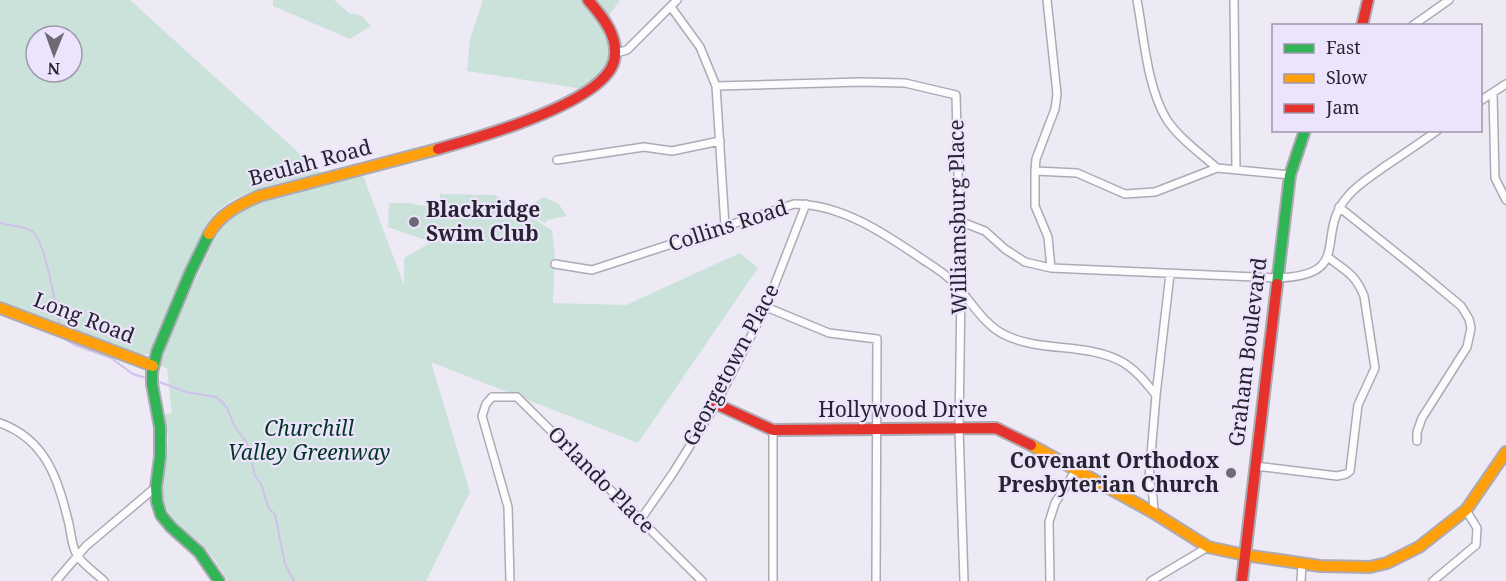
<svg xmlns="http://www.w3.org/2000/svg" width="1506" height="581" viewBox="0 0 1506 581" font-family="'Noto Serif',serif">
<style>
.green{fill:#cae2da;fill-rule:evenodd}
.lines{fill:none;stroke-linecap:round;stroke-linejoin:round}
.stream{stroke:#cfc1e9;stroke-width:2}
.street-casing{stroke:#adaab4;stroke-width:10}
.fast-casing{stroke:#adaab4;stroke-width:14}
.slow-casing{stroke:#adaab4;stroke-width:14}
.jam-casing{stroke:#adaab4;stroke-width:14}
.street{stroke:#fcfcfe;stroke-width:7}
.fast{stroke:#30b455;stroke-width:10}
.slow{stroke:#ff9f0a;stroke-width:10}
.jam{stroke:#e5322d;stroke-width:10}
.poi-dot{fill:#6d6975;stroke:#ebe4fc;stroke-width:2}
.labels{text-anchor:middle;stroke-width:4.5;stroke-linejoin:round;paint-order:stroke}
.street-label{font-size:21px;fill:#28242f;stroke:#ebe4fc}
.poi-label{font-size:21px;font-weight:bold;fill:#28242f;stroke:#ebe4fc;text-anchor:start}
.park-label{font-size:21px;font-style:italic;fill:#033724;stroke:#ebe4fc}
</style>
<rect width="100%" height="100%" fill="#edeaf6"/>
<path class="green" d="M0,0H130L321,173C290,181 238,189 215,213C211,217 208,223 204,228L149,354L139,356L0,301ZM36,36H72V72H36Z
M273,0H334L349,13L362,16L371,26L350,39L273,6Z
M483,0H620L603,24C616,58 612,68 583,89L467,71L470,39Z
M362,173L404,285V258L437,239H422L388,227L389,203H408L438,208L440,194L495,195L552,230L555,258L553,303L626,305L740,253L758,268L638,443L431,362L470,492L426,581H228C221,569 213,556 203,546C187,529 167,520 162,495L168,439L165,414L172,413L167,368L160,366C172,331 187,297 203,264C213,245 217,228 235,214C262,193 327,182 362,173Z
M544,197L558,203L567,216L547,220L545,223L527,213L537,201Z"/>
<g class="lines">
<path class="stream" d="M0,223C10,226 24,226 32,231C45,239 56,309 60,326
M62,335L63,338L75,345L111,358L133,374L149,379
M154,380L186,392L216,397L222,402L227,408L235,427L247,443L255,476L261,484L269,509L275,514L285,564L294,581"/>
<defs>
<path id="street" d="M1047,0L1057,94L1055,109L1036,159L1035,171V206L1048,237L1051,268
M1137,0C1144,37 1147,88 1167,120C1180,139 1200,153 1217,168
M1234,0L1236,169
M671,7L700,47L716,86L725,226
M1412,26L1449,0
M616,53L627,50L677,0
M716,86L861,82L905,83L956,95L961,290L959,428L964,581
M1493,93L1495,178L1506,200
M1480,101L1506,84
M557,160L644,147L672,151L720,141
M1035,171L1077,173L1125,194L1155,192L1217,168L1290,175
M1339,207L1419,271L1461,306L1469,319L1471,328L1467,347L1422,418L1417,432V441
M959,221L985,231L1005,249L1025,262L1051,268L1276,278C1356,276 1313,235 1348,196C1358,184 1372,176 1384,167C1402,155 1420,143 1438,130
M555,264L592,270L794,204C841,204 884,233 922,259C931,265 943,272 951,280C969,297 982,324 1005,335C1042,353 1088,342 1124,363C1137,371 1146,383 1156,395L1149,479L1153,497L1154,513
M766,307L829,333L877,339L876,581
M1156,395L1170,274
M0,423C47,440 58,480 69,524C71,533 72,548 77,555C83,565 96,573 104,581
M1255,466L1337,476L1346,474L1350,471L1358,405L1375,368L1364,296C1355,274 1347,272 1329,258
M641,519L673,473L716,404L766,307L806,204
M56,581L86,546L156,487
M510,581L508,507L482,416L486,404L492,397H517L702,581
M773,581V430
M1050,581L1049,522L1055,503L1076,470
M1151,581L1208,547
M1301,581L1302,565
M1433,581L1476,545L1477,528L1466,510"/>
<path id="fast" d="M209,234L190,273L157,352L152,372V384L160,427V457L156,487L157,502L161,515L171,527L199,552L219,581
M1277,284L1290,175L1305,130"/>
<path id="slow" d="M209,234C220,214 239,205 259,196L438,149
M0,308L153,366
M1031,445L1154,513L1208,547L1245,555L1320,566L1370,567L1387,563L1419,547L1466,510L1506,452"/>
<path id="jam" d="M1362,26L1368,0
M438,149C478,138 603,103 614,61C620,37 602,16 588,0
M716,404L773,430L996,428L1031,445
M1242,581L1277,284"/>
</defs>
<use href="#street" class="street-casing"/>
<use href="#fast" class="fast-casing"/>
<use href="#slow" class="slow-casing"/>
<use href="#jam" class="jam-casing"/>
<use href="#street" class="street"/>
<use href="#fast" class="fast"/>
<use href="#slow" class="slow"/>
<use href="#jam" class="jam"/>
</g>
<g class="poi-dot">
<circle cx="414" cy="222" r="6"/>
<circle cx="1231" cy="473" r="6"/>
</g>
<g class="labels">
<g class="street-label">
<text transform="translate(310 163) rotate(-15)" y="7">Beulah Road</text>
<text transform="translate(958 217) rotate(-91)" y="7">Williamsburg Place</text>
<text transform="translate(728 226) rotate(-18)" y="7">Collins Road</text>
<text transform="translate(84 318) rotate(21)" y="7">Long Road</text>
<text transform="translate(1248 352) rotate(-83)" y="7">Graham Boulevard</text>
<text transform="translate(731 365) rotate(-62)" y="7">Georgetown Place</text>
<text x="903" y="417">Hollywood Drive</text>
<text transform="translate(601 480) rotate(45)" y="7">Orlando Place</text>
</g>
<g class="poi-label">
<text x="426" y="217">Blackridge<tspan x="426" dy="24">Swim Club</tspan></text>
<text x="1219" y="468" text-anchor="end">Covenant Orthodox<tspan x="1219" dy="24">Presbyterian Church</tspan></text>
</g>
<g class="park-label">
<text x="309" y="436">Churchill<tspan x="309" dy="24">Valley Greenway</tspan></text>
</g>
</g>
<rect x="1272" y="24" width="210" height="108" fill="#ebe4fc" stroke="#9d97aa" stroke-width="1.5"/>
<rect x="1284" y="44" width="30" height="9" fill="#30b455" stroke="#9d97aa" stroke-width="1.5"/>
<text x="1326" y="54" font-size="18" fill="#28242f">Fast</text>
<rect x="1284" y="74" width="30" height="9" fill="#ff9f0a" stroke="#9d97aa" stroke-width="1.5"/>
<text x="1326" y="84" font-size="18" fill="#28242f">Slow</text>
<rect x="1284" y="104" width="30" height="9" fill="#e5322d" stroke="#9d97aa" stroke-width="1.5"/>
<text x="1326" y="114" font-size="18" fill="#28242f">Jam</text>
<g transform="translate(54 54) rotate(181)"><circle r="28" fill="#ebe4fc" stroke="#9d97aa" stroke-width="1.5"/>
<path d="M0-4.5L10 22L0 15L-10 22Z" fill="#6d6975"/>
<text y="-9" font-size="16" font-weight="bold" text-anchor="middle" fill="#28242f">N</text>
</g>
</svg>
